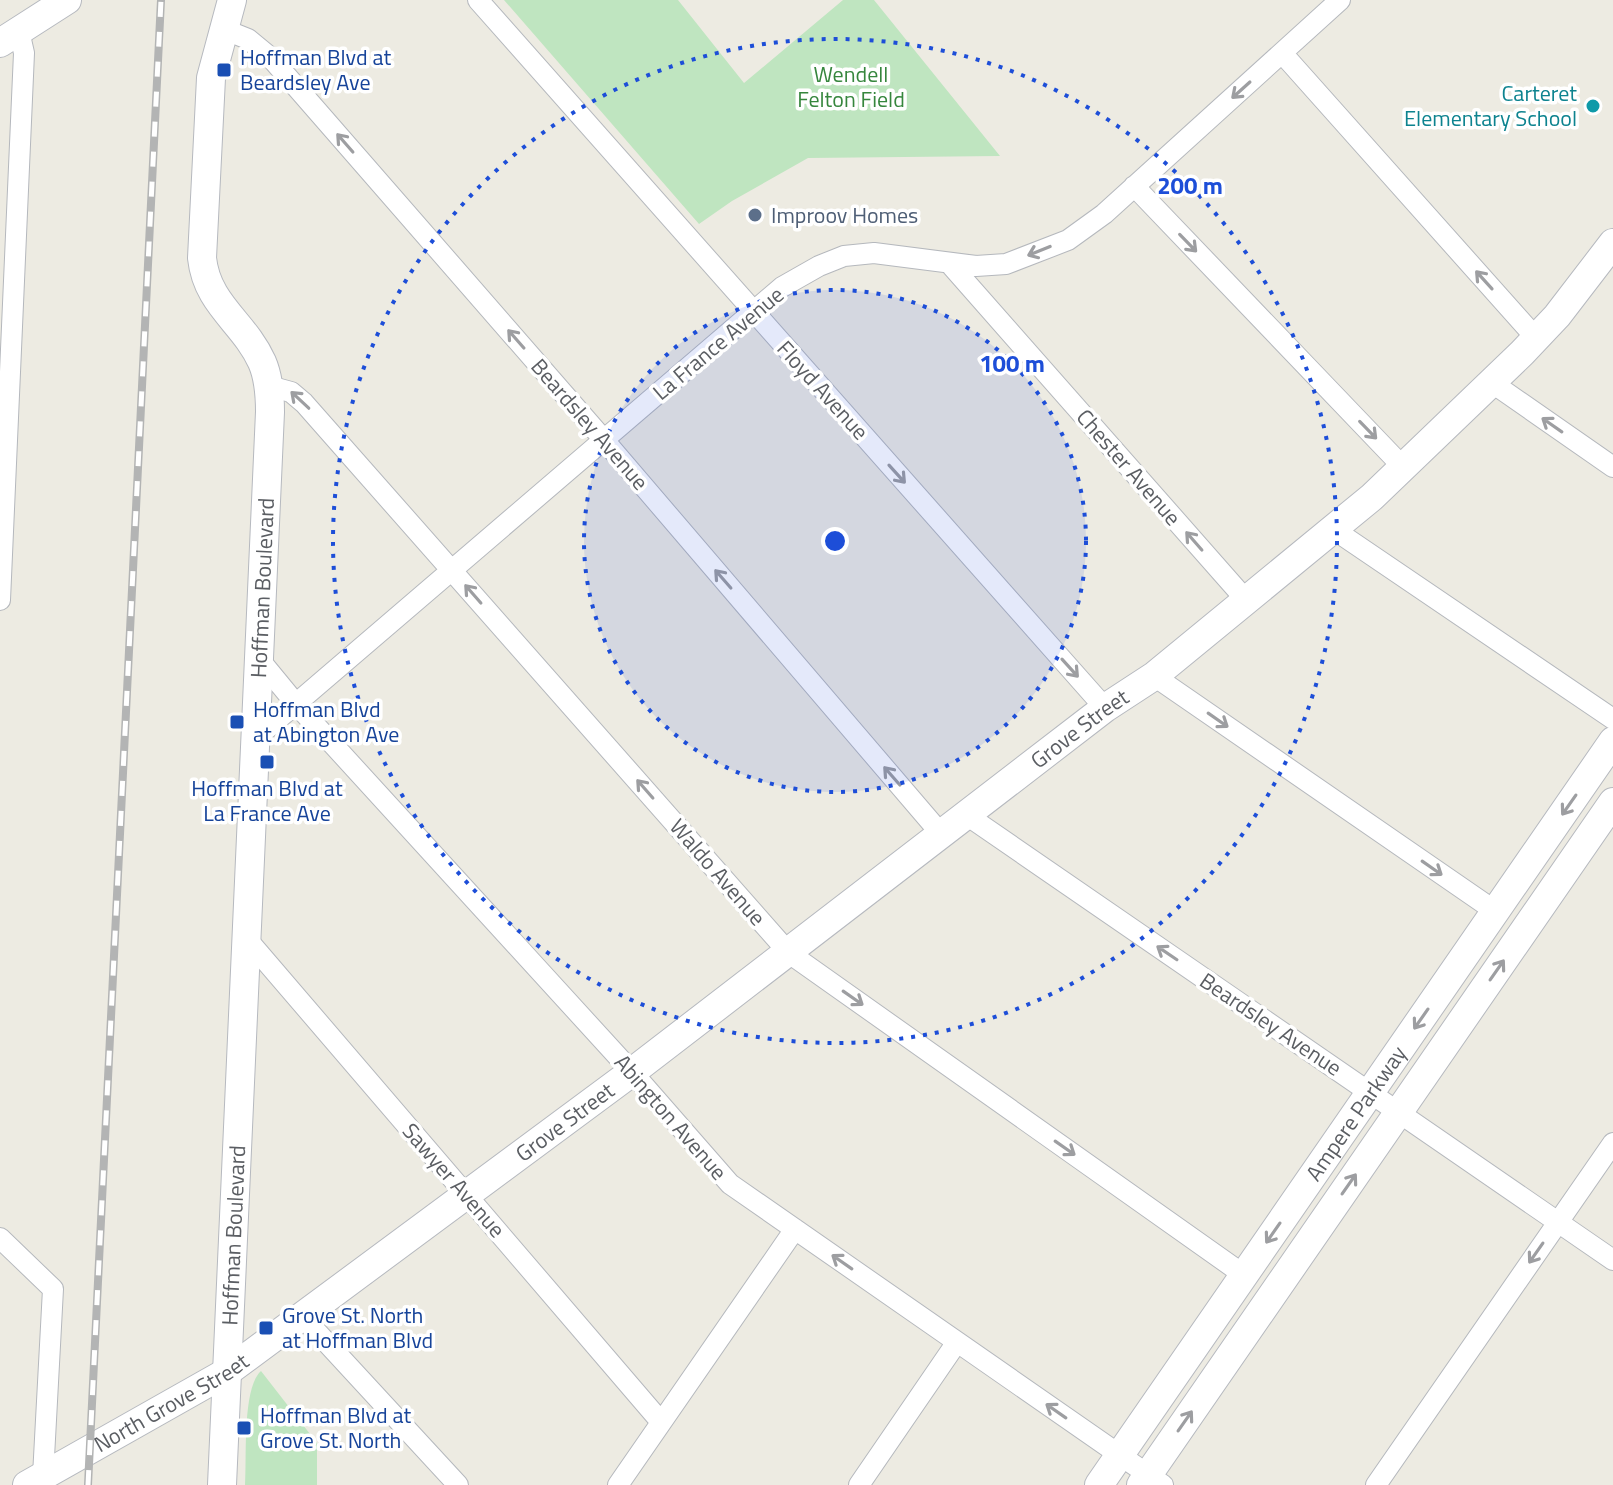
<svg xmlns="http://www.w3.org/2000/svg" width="1613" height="1485" viewBox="0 0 1613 1485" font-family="'Titillium Web',sans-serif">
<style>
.green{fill:#bfe5c0}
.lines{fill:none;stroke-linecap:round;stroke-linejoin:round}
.street-casing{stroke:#b5b8bd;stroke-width:22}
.secondary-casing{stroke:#b6b9bf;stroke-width:30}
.street{stroke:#fff;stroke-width:20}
.secondary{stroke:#fff;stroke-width:28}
.rail-casing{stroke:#b3b4b4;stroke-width:8}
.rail{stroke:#fff;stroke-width:5;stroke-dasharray:15;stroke-linecap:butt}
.oneway{stroke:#9d9ea1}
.ring{fill:none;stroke:#1d4ed8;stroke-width:4;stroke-dasharray:4 8}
.transit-dot{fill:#1a4fb4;stroke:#fff;stroke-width:3}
.culture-dot{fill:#0f9aa8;stroke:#fff;stroke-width:3}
.service-dot{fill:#5c6f8a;stroke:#fff;stroke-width:3}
.labels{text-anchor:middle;stroke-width:7;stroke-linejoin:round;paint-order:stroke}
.transit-label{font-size:22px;fill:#164399;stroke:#fff;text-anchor:start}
.park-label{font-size:22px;fill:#36863d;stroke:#fff}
.culture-label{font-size:22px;fill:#0d838f;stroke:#fff;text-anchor:end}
.service-label{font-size:22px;fill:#4e5e75;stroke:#fff;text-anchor:start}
.street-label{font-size:22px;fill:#5b5e63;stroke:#fff}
.centre{fill:#1d4ed8;stroke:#fff;stroke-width:4}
.ring-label{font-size:24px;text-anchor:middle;font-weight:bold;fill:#1d4ed8;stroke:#fff;stroke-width:7;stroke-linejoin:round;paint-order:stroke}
</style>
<rect width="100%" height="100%" fill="#edebe2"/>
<path class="green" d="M504,0H678L744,83L843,0H874L1000,156L808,158L732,201L699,224Z
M261,1371L317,1443V1485H245C247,1458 242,1388 261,1371Z"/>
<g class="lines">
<defs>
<path id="street" d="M478,0L1105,708
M223,29L248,39L271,58L604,440L942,835
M1282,53L1536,338
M1134,186L1403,467
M949,263L1246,600
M1491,382L1613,467
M269,386L291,392L304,403L789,953L1244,1275
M1333,529L1613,719
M0,600L24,53L19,31
M259,659L296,704L632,1072L730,1184L1163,1485
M1154,676L1495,911
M256,738L782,287L819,266L844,256L874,253L976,266L1006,264L1068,240L1104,214L1340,0
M968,816L1613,1260
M246,938L661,1422
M0,1238L53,1289L43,1476
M303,1317L458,1485
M618,1485L795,1229
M859,1485L957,1342
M1376,1485L1613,1143"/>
<g id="secondary">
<path d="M0,43L67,0"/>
<path id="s1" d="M27,1485L227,1372L632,1072L1105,708L1154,676L1372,497L1522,353L1557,316L1613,243"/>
<path id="s2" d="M222,1485L270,412C270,395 269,378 262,362C244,322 207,305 202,258L211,78L232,0"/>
<path id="s3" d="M1099,1485L1613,741"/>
<path d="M1141,1485L1613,802"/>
</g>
</defs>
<use href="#street" class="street-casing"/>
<use href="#secondary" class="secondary-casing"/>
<use href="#street" class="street"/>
<use href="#secondary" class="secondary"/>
<defs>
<path id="rail" d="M88,1485L161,0"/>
</defs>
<use href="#rail" class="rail-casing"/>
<use href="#rail" class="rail"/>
</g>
<defs><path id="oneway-shaft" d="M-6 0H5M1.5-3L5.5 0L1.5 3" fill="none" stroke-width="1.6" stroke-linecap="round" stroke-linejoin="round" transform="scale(2)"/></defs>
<g class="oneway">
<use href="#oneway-shaft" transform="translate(1241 90) rotate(138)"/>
<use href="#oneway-shaft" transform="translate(345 143) rotate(-131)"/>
<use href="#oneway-shaft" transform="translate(1188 243) rotate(46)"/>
<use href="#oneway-shaft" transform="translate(1039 251) rotate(158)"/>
<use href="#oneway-shaft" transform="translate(1484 280) rotate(-132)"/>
<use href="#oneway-shaft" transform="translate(516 339) rotate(-131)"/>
<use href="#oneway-shaft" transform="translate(300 400) rotate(-137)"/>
<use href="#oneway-shaft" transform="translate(1552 425) rotate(-145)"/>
<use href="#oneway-shaft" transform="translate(1368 430) rotate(46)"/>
<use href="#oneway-shaft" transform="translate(897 474) rotate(48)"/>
<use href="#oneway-shaft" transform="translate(1194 541) rotate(-131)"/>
<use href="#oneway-shaft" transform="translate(723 579) rotate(-131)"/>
<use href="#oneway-shaft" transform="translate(473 594) rotate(-131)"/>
<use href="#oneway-shaft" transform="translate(1070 668) rotate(48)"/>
<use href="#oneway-shaft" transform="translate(1218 720) rotate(35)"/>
<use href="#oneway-shaft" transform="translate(892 776) rotate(-131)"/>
<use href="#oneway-shaft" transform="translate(645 789) rotate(-131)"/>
<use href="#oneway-shaft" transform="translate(1569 805) rotate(125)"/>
<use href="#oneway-shaft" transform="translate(1432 868) rotate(35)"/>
<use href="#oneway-shaft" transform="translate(1167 953) rotate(-146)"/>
<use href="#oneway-shaft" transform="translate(1497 970) rotate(-55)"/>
<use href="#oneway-shaft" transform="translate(853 998) rotate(35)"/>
<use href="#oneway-shaft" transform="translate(1421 1019) rotate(125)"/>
<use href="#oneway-shaft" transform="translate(1065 1148) rotate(35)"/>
<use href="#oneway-shaft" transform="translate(1349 1184) rotate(-55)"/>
<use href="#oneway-shaft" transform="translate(1273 1233) rotate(125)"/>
<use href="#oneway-shaft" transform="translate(1536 1253) rotate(125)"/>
<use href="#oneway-shaft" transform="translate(842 1262) rotate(-145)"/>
<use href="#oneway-shaft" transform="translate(1056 1411) rotate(-145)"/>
<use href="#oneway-shaft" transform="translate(1185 1421) rotate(-55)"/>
</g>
<circle cx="835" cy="541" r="251" fill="#1d4ed8" fill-opacity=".12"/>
<g class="ring">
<circle cx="835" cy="541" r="251"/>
<circle cx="835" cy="541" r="502"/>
</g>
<g class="transit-dot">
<rect x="216" y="62" width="16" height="16" rx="4"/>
<rect x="229" y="714" width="16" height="16" rx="4"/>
<rect x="259" y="754" width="16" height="16" rx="4"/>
<rect x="258" y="1320" width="16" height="16" rx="4"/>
<rect x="236" y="1420" width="16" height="16" rx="4"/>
</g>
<circle class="culture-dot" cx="1593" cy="106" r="8"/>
<circle class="service-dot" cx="755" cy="215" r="8"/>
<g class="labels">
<g class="transit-label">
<text x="240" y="65">Hoffman Blvd at<tspan x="240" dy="25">Beardsley Ave</tspan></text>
<text x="253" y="717">Hoffman Blvd<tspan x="253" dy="25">at Abington Ave</tspan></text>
<text x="267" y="796" text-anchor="middle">Hoffman Blvd at<tspan x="267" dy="25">La France Ave</tspan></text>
<text x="282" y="1323">Grove St. North<tspan x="282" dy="25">at Hoffman Blvd</tspan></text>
<text x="260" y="1423">Hoffman Blvd at<tspan x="260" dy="25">Grove St. North</tspan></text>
</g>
<g class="park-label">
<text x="851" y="82">Wendell<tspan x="851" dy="25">Felton Field</tspan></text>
</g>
<g class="culture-label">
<text x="1577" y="101">Carteret<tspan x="1577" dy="25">Elementary School</tspan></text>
</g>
<g class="service-label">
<text x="771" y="223">Improov Homes</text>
</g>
<g class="street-label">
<text transform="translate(718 343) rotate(-40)" y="8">La France Avenue</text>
<text transform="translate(823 390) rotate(48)" y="8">Floyd Avenue</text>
<text transform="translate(590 424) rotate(49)" y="8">Beardsley Avenue</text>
<text transform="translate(1129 467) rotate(49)" y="8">Chester Avenue</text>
<text dy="8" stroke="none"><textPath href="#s2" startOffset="898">Hoffman Boulevard</textPath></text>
<text dy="8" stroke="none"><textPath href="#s1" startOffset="1298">Grove Street</textPath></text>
<text transform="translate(718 872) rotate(49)" y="8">Waldo Avenue</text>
<text transform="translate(1271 1024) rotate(34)" y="8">Beardsley Avenue</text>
<text dy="8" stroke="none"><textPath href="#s3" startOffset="452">Ampere Parkway</textPath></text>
<text transform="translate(671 1117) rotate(49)" y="8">Abington Avenue</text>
<text dy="8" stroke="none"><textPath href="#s1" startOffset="650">Grove Street</textPath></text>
<text transform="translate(454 1180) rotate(49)" y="8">Sawyer Avenue</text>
<text dy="8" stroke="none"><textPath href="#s2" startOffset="250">Hoffman Boulevard</textPath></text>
<text dy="8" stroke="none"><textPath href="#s1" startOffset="166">North Grove Street</textPath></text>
</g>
</g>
<circle cx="835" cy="541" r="12" class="centre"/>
<g class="ring-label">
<text x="1190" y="194">200 m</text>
<text x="1012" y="372">100 m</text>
</g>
</svg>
